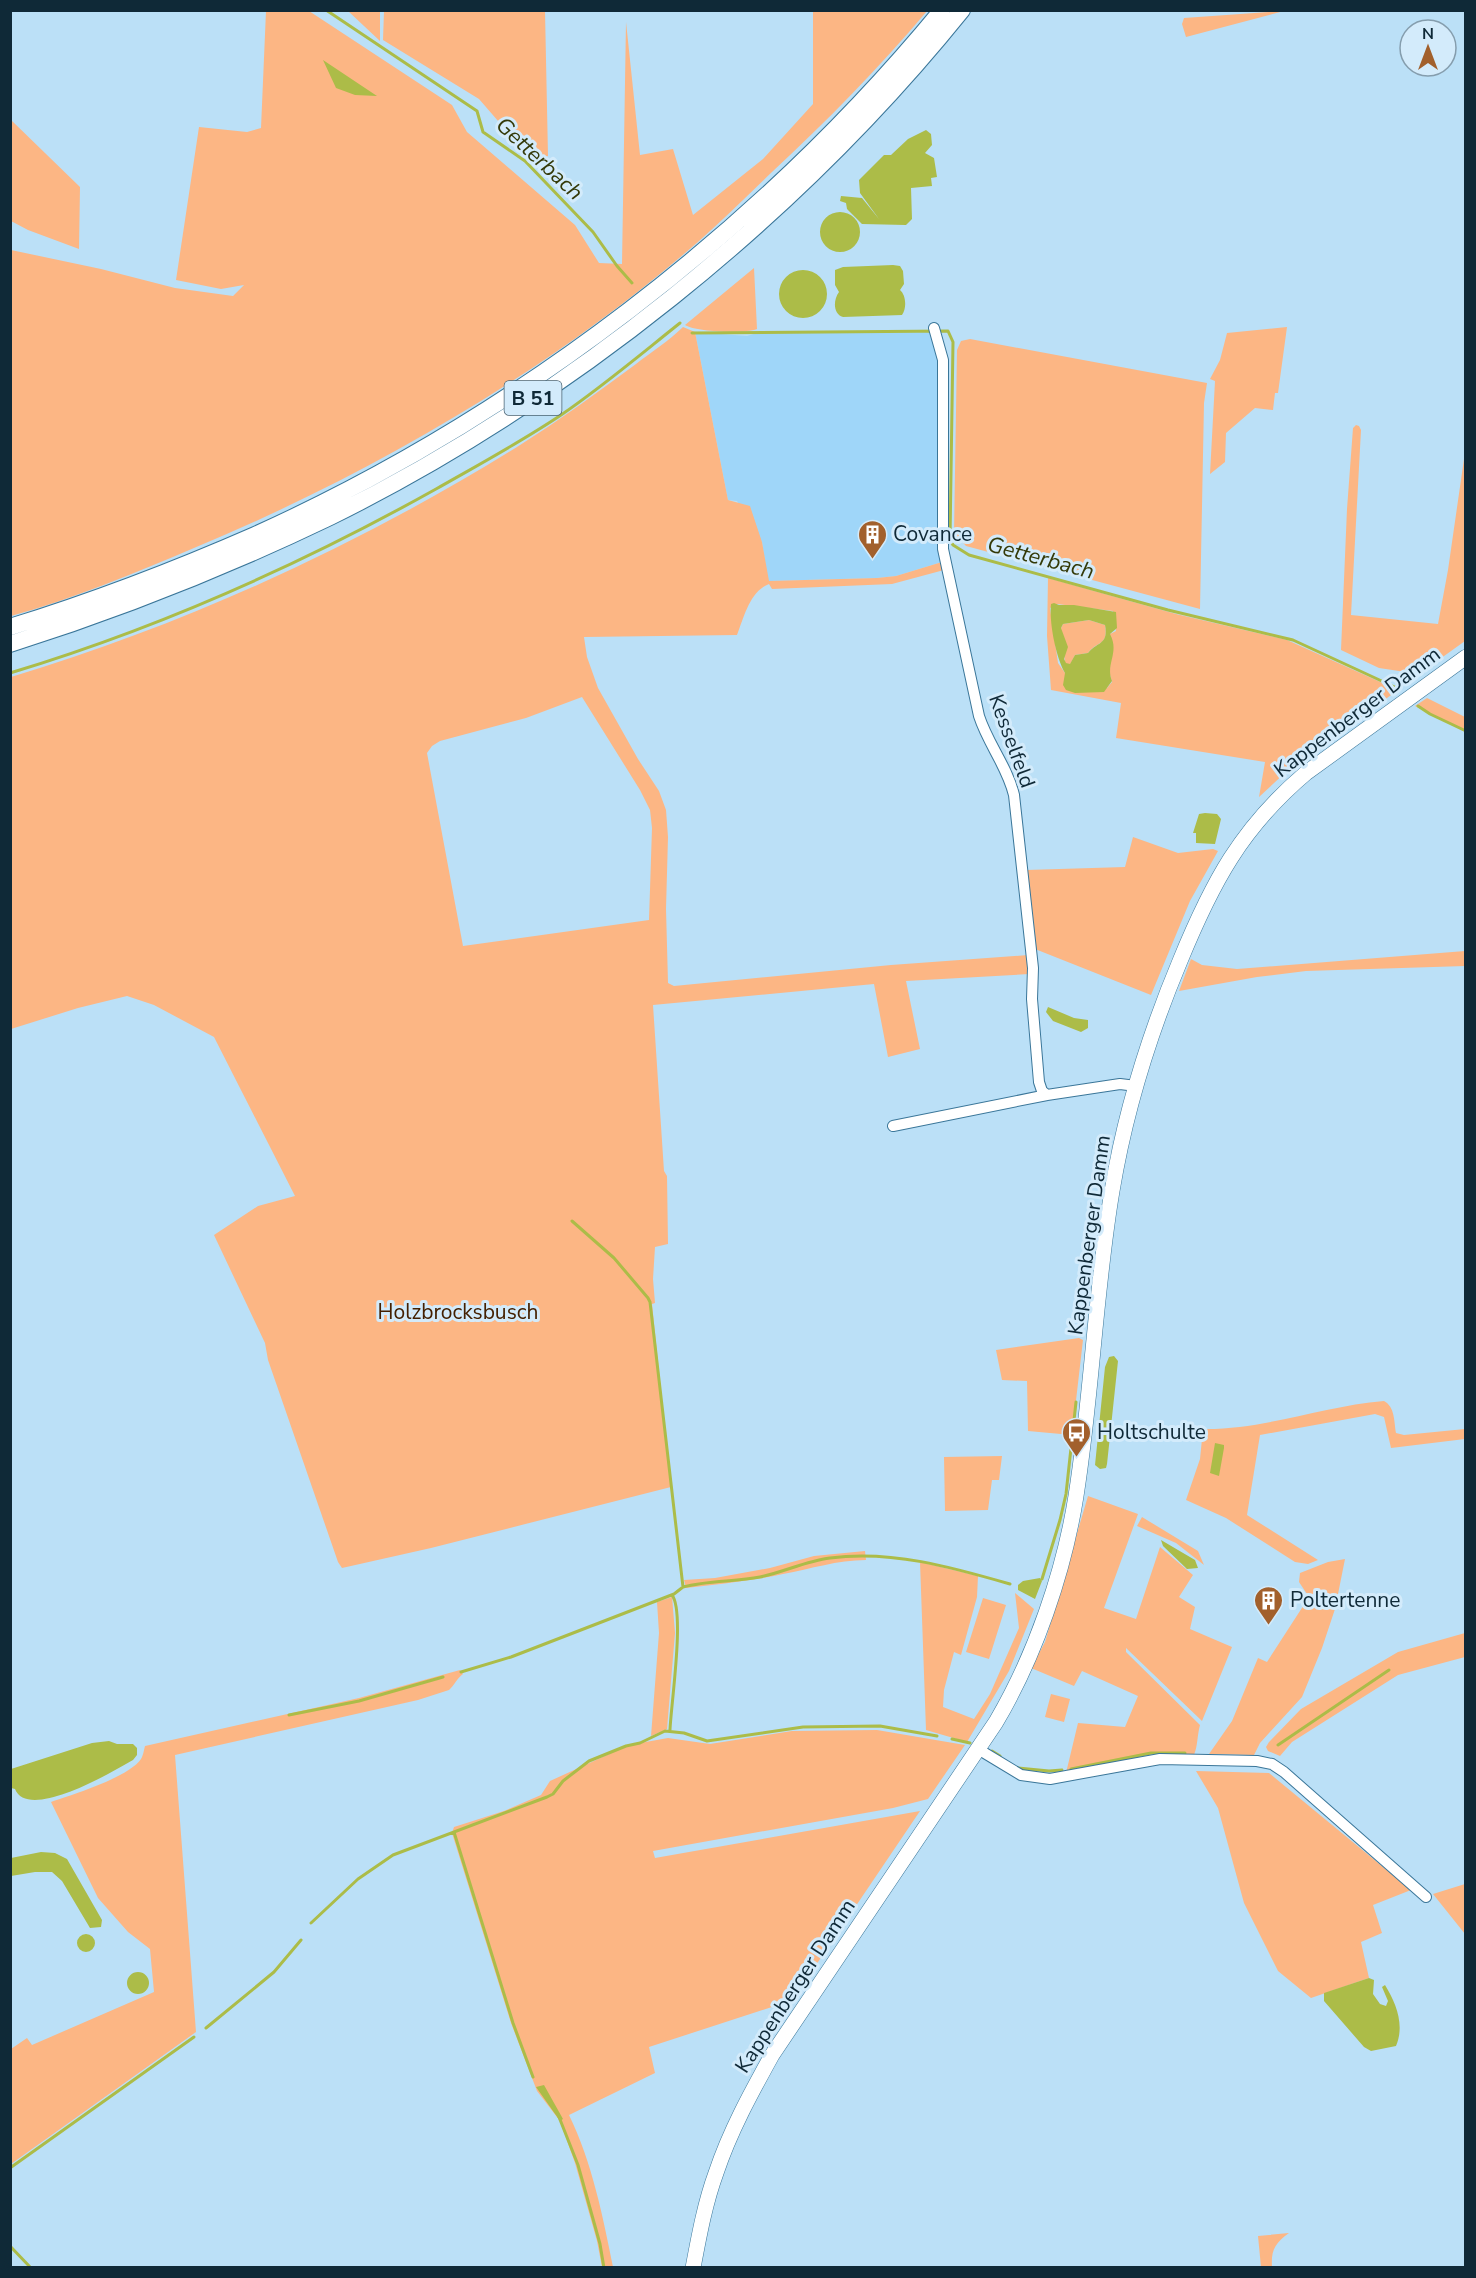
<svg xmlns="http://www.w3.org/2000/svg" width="1476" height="2278" viewBox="0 0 1476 2278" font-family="'Nunito Sans',sans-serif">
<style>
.built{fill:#9fd6f9}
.green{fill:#fcb684;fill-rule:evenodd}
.water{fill:#acbc48;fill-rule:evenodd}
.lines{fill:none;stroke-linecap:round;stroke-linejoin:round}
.stream{stroke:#acbc48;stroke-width:3}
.minor-casing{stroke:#3a7699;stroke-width:12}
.secondary-casing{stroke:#3a7699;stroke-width:16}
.trunk-casing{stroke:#3a7699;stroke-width:18}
.minor{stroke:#fff;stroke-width:10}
.secondary{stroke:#fff;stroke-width:15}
.trunk{stroke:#fff;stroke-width:16}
.labels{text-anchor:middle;stroke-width:6;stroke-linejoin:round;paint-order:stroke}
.shield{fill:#d3ebfb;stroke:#4a6372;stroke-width:1.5}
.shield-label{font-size:20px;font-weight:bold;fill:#0f2937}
.poi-label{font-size:21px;fill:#0f2937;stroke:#d3ebfb;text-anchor:start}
.street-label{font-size:21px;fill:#0f2937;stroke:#d3ebfb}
.park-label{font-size:21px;fill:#442001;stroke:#d3ebfb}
.water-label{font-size:22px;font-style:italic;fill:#343a09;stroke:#d3ebfb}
</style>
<rect width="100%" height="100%" fill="#bbe0f7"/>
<path class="built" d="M695,332L747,336L757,333L931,332L940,364L942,562L896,576L877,578L768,581L762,542L737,501L728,500Z"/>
<path class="green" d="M266,11H309L452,105L467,132L575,225L599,263L622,264L626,22L640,155L673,149L693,215L763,159L813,104V11H927C879,68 827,121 772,172C748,195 724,219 699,241C554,368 372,474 194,548C135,573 73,599 11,616V250L101,269L175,288L233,296L244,285L221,289L176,280L199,127L247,132L261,128Z
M348,11H380V41Z
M384,11H545L548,156L532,160L479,99L383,40Z
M1284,11L1186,37L1182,24L1184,18Z
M10,119L80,187L79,249L28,230L11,221Z
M754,268L757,329C744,334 696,332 685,325Z
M683,327L695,332L728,500L750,506L762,542L769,581L877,578L896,576L942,562L944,570L892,584L772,589L769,584C750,591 744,617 737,635L584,637L587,657L598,688L638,759L659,791L666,810L668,837L666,909L668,983L674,986L891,965L1028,955L1029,974L906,981L920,1049L888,1057L874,984L653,1005L664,1171L667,1176L668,1244L655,1247L653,1279L655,1303L652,1304L671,1487L431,1548L342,1568L338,1562L268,1360L265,1343L214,1235L258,1206L295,1196L214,1037L154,1005L127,996L78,1008L11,1029V677C189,623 359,545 517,447C558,421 597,393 636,364C651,352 669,341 683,327ZM582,697L640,790L650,810L652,828L649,920L463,946L427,753L432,746L440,741L526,718Z
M1287,327L1278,393H1275L1273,410L1255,408L1226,433L1225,462L1210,474L1215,381L1210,379L1220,360L1227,333Z
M970,339L1207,383L1204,403L1200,609L966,546L954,533L957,350L961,341Z
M1356,425L1359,426L1361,430L1351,615L1438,624L1448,570L1465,452V641L1419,674L1379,668L1341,650L1347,509L1353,428Z
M1048,578L1176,614L1287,640L1398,690L1288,770L1259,797L1265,762L1116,738L1121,703L1051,690L1047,636ZM1057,604L1113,611L1116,631L1110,634V675L1112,682L1107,688L1065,681V673L1058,663L1051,615L1050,608Z
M1089,620L1105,625C1109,646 1096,641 1088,653L1075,655L1070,665L1065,663L1061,628L1063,624Z
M1427,698L1465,717V732L1415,706Z
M1133,837L1178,853L1213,849L1218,851L1190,901L1151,995L1035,949L1026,870L1125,867Z
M1465,951V966L1306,971L1257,977L1179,991L1191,959L1202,965L1237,969Z
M1079,1338L1083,1340L1072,1435L1028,1431L1027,1381L1002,1380L996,1350Z
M1384,1401C1395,1407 1394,1421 1396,1433L1404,1435L1465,1429V1439L1391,1448L1384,1417L1375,1414L1260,1435L1247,1515L1318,1560L1308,1564L1295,1562L1226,1518L1186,1500L1200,1459L1203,1429C1264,1430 1323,1406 1384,1401Z
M1002,1456L999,1480H992L988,1510L945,1511L944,1457Z
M1088,1496L1138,1514L1104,1608L1136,1619L1160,1547L1193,1575L1179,1597L1195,1607L1190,1629L1232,1647L1202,1721L1126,1648V1652L1200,1725C1197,1736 1198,1745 1194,1755L1152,1754L1066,1773L1078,1723L1125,1727L1138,1696L1082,1671L1074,1686L1031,1668L1045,1642Z
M1142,1517L1198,1551L1204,1565L1176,1543L1137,1526Z
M865,1551L866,1560C837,1560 811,1569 783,1574C751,1581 718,1584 686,1588L684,1580L715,1578L770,1568L814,1556Z
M1345,1559L1335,1609L1322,1648L1302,1697L1260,1743L1254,1755L1209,1754L1232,1721L1258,1658L1267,1662L1309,1597L1299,1582L1300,1573L1328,1562Z
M920,1562L978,1576L977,1597L961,1655L954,1652L944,1690L943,1707L974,1719L990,1694L1019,1628L1015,1593L1034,1609L1009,1671L967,1742L926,1730Z
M672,1597L675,1633L667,1729L651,1736L659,1633L657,1602Z
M983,1598L1006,1605L989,1659L966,1652Z
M1465,1633V1657L1398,1675L1292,1742L1280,1756L1268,1751L1266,1747L1269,1742L1301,1709L1398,1652Z
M460,1670L463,1674C456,1679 455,1685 449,1690L418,1700L175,1755L196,2032L11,2164V2049L27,2038L32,2045L154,1992L150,1949L128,1932L98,1898L51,1802C72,1795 129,1777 141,1759C143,1756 144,1750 145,1746L359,1698Z
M1051,1694L1070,1699L1064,1722L1045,1717Z
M877,1730L965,1745L928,1799L893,1808L653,1851L655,1858L920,1811L791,2002H787L649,2047L655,2073L569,2115C592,2162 603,2217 613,2267H602L597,2241L575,2163L560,2121L537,2091L511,2023L452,1833L454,1827L504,1811L541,1795L550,1781L629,1745L668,1738L710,1744L792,1731Z
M1196,1771L1269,1773L1411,1890L1373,1905L1382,1933L1361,1942L1369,1978L1311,1998L1278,1971L1244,1903L1218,1808Z
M1465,1884H1466L1465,1934L1433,1894Z
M1289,2233C1275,2243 1271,2250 1272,2267H1261L1258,2236Z"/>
<path class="water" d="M323,60L377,96L355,95L336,88Z
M926,130L931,134L932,145L925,153L934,158L937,177L931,178L932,186L911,188L912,219L906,225L862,224L847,209L846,203L840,201L841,196L862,198L879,219L860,193L859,180L884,155H891L908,139Z
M820 232a20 20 0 1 1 40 0a20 20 0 1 1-40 0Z
M893,265L900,266L903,271L904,284L900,290C906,295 907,308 902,315L843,317C833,314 833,300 839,292L835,285V270L843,267Z
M779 294a24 24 0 1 1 48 0a24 24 0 1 1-48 0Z
M1054,603L1059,605H1074L1116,612L1117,628L1110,634C1120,653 1105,664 1112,681L1104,692L1075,693L1066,690L1063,685L1065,673C1056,657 1049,623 1051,604ZM1089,620L1105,625C1109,645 1096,642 1088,653L1075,655L1070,664L1066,663L1064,659L1068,647L1061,628L1063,624Z
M1205,813L1217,814L1221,819L1215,844L1196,843V833H1193L1199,814Z
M1048,1007L1074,1018L1088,1020V1028L1081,1032L1053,1021L1046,1012Z
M1114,1356L1118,1361L1107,1464L1106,1468L1100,1469L1095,1465L1105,1367L1109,1357Z
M1215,1443L1224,1445V1448L1219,1476L1210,1473Z
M1161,1540L1195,1560L1198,1568L1187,1569L1163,1546Z
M1040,1578L1042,1581L1035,1599L1018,1590V1585L1023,1581Z
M109,1741L117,1744H133L137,1748V1755L133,1760C114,1771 28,1822 15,1789L11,1788V1769L92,1743Z
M41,1852L55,1853L67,1859L102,1920L101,1927L90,1928L62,1881L52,1872H35L11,1876V1858Z
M77 1943a9 9 0 1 1 18 0a9 9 0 1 1-18 0Z
M127 1983a11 11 0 1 1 22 0a11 11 0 1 1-22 0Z
M1369,1978L1374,1980L1373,1994L1380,2004L1386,2006L1388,2001L1382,1987L1385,1985C1396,2003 1405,2025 1396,2046L1371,2051L1364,2047L1324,2001V1993Z
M544,2085L563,2119L560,2121L536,2087Z"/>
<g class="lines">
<path class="stream" d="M326,10L477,111L483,132L525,161L593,232L617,266L632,283
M692,333L948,331L953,342L950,539L953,545L969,555L1168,610L1293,640L1399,689
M10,673C159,628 300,565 436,489C478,465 521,442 561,415C602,387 641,354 680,323
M1418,706L1430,714L1466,731
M572,1221L614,1258L648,1298L650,1302L683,1587
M1042,1579L1060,1520L1066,1494L1076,1402
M461,1672L511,1657L674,1594L683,1587C708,1580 735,1582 760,1577C784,1572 806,1561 830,1558C892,1550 951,1567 1010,1584
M289,1715L359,1701L443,1677
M670,1730C671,1704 685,1612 672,1595
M952,1739L970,1743
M1278,1745L1389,1670
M992,1751L1000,1756
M1018,1768L1049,1771L1062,1770
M1071,1769L1151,1753H1185
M454,1832L513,2023L533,2077
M311,1923L358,1879L393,1855L547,1797L553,1794L563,1781L589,1761L626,1746L640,1743L665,1731L684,1733L707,1741L803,1727L880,1726L937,1736
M206,2028L274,1972L301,1940
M559,2117L578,2165L600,2244L604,2268
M10,2168L194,2037
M10,2246L31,2268"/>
<defs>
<path id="minor" d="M934,328L943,360V549L979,716C988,744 1007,766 1014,795L1033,968L1032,999L1039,1082L1042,1091L1047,1095
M893,1126L1047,1095L1120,1084L1136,1086
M978,1749L1021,1775L1050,1779L1160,1759L1257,1761L1272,1764L1284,1772L1426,1897"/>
<path id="secondary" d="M693,2268C699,2236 705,2203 716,2173C730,2131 751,2093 772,2055L996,1722C1035,1656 1064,1572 1076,1496C1092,1395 1095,1292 1112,1191C1125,1113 1149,1035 1180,961C1212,883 1241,828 1306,773L1466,657"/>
<path id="trunk" d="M10,627C94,601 175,570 255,535C515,418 761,230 942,10
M10,644C120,609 226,567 330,517C567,400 796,216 962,10"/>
</defs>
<use href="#minor" class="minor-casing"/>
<use href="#secondary" class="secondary-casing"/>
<use href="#trunk" class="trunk-casing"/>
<use href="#minor" class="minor"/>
<use href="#secondary" class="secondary"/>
<use href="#trunk" class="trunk"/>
</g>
<defs>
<symbol id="building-pin" viewBox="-11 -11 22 30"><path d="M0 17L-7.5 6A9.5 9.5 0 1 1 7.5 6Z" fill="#a2602c" stroke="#d3ebfb"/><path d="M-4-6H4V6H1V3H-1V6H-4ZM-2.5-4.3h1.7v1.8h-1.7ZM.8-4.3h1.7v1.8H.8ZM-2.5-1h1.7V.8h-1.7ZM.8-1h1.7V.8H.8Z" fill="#fff"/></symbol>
<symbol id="bus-pin" viewBox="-11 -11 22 30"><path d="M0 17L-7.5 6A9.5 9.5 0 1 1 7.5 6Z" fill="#a2602c" stroke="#d3ebfb"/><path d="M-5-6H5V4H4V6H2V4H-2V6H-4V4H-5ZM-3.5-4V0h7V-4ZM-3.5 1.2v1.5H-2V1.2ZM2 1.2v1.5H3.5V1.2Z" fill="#fff"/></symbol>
</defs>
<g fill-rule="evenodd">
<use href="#building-pin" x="856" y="518" width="33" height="45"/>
<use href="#bus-pin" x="1060" y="1416" width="33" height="45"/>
<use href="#building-pin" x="1252" y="1584" width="33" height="45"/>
</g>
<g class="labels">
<rect class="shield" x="504.5" y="381" width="57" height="34" rx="4.5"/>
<g class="shield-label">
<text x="533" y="405">B 51</text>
</g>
<g class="poi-label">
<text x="893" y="541">Covance</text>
<text x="1097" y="1439">Holtschulte</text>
<text x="1290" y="1607">Poltertenne</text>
</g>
<g class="street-label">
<text transform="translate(1357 712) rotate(-37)" y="7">Kappenberger Damm</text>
<text transform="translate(1012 741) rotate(70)" y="7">Kesselfeld</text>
<text transform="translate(1089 1235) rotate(-82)" y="7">Kappenberger Damm</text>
<text transform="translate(795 1986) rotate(-57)" y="7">Kappenberger Damm</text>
</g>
<g class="park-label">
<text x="458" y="1319">Holzbrocksbusch</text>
</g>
<g class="water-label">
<text transform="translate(540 158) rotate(43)" y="8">Getterbach</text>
<text transform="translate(1041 557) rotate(15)" y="8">Getterbach</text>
</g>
</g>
<rect width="1476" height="2278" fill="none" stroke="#0f2937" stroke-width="24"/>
<g transform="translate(1428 48)"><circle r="28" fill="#d3ebfb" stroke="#859dad" stroke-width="1.5"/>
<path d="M0-4.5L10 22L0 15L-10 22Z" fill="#a2602c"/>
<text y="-9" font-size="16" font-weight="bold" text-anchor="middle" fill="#0f2937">N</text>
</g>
</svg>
